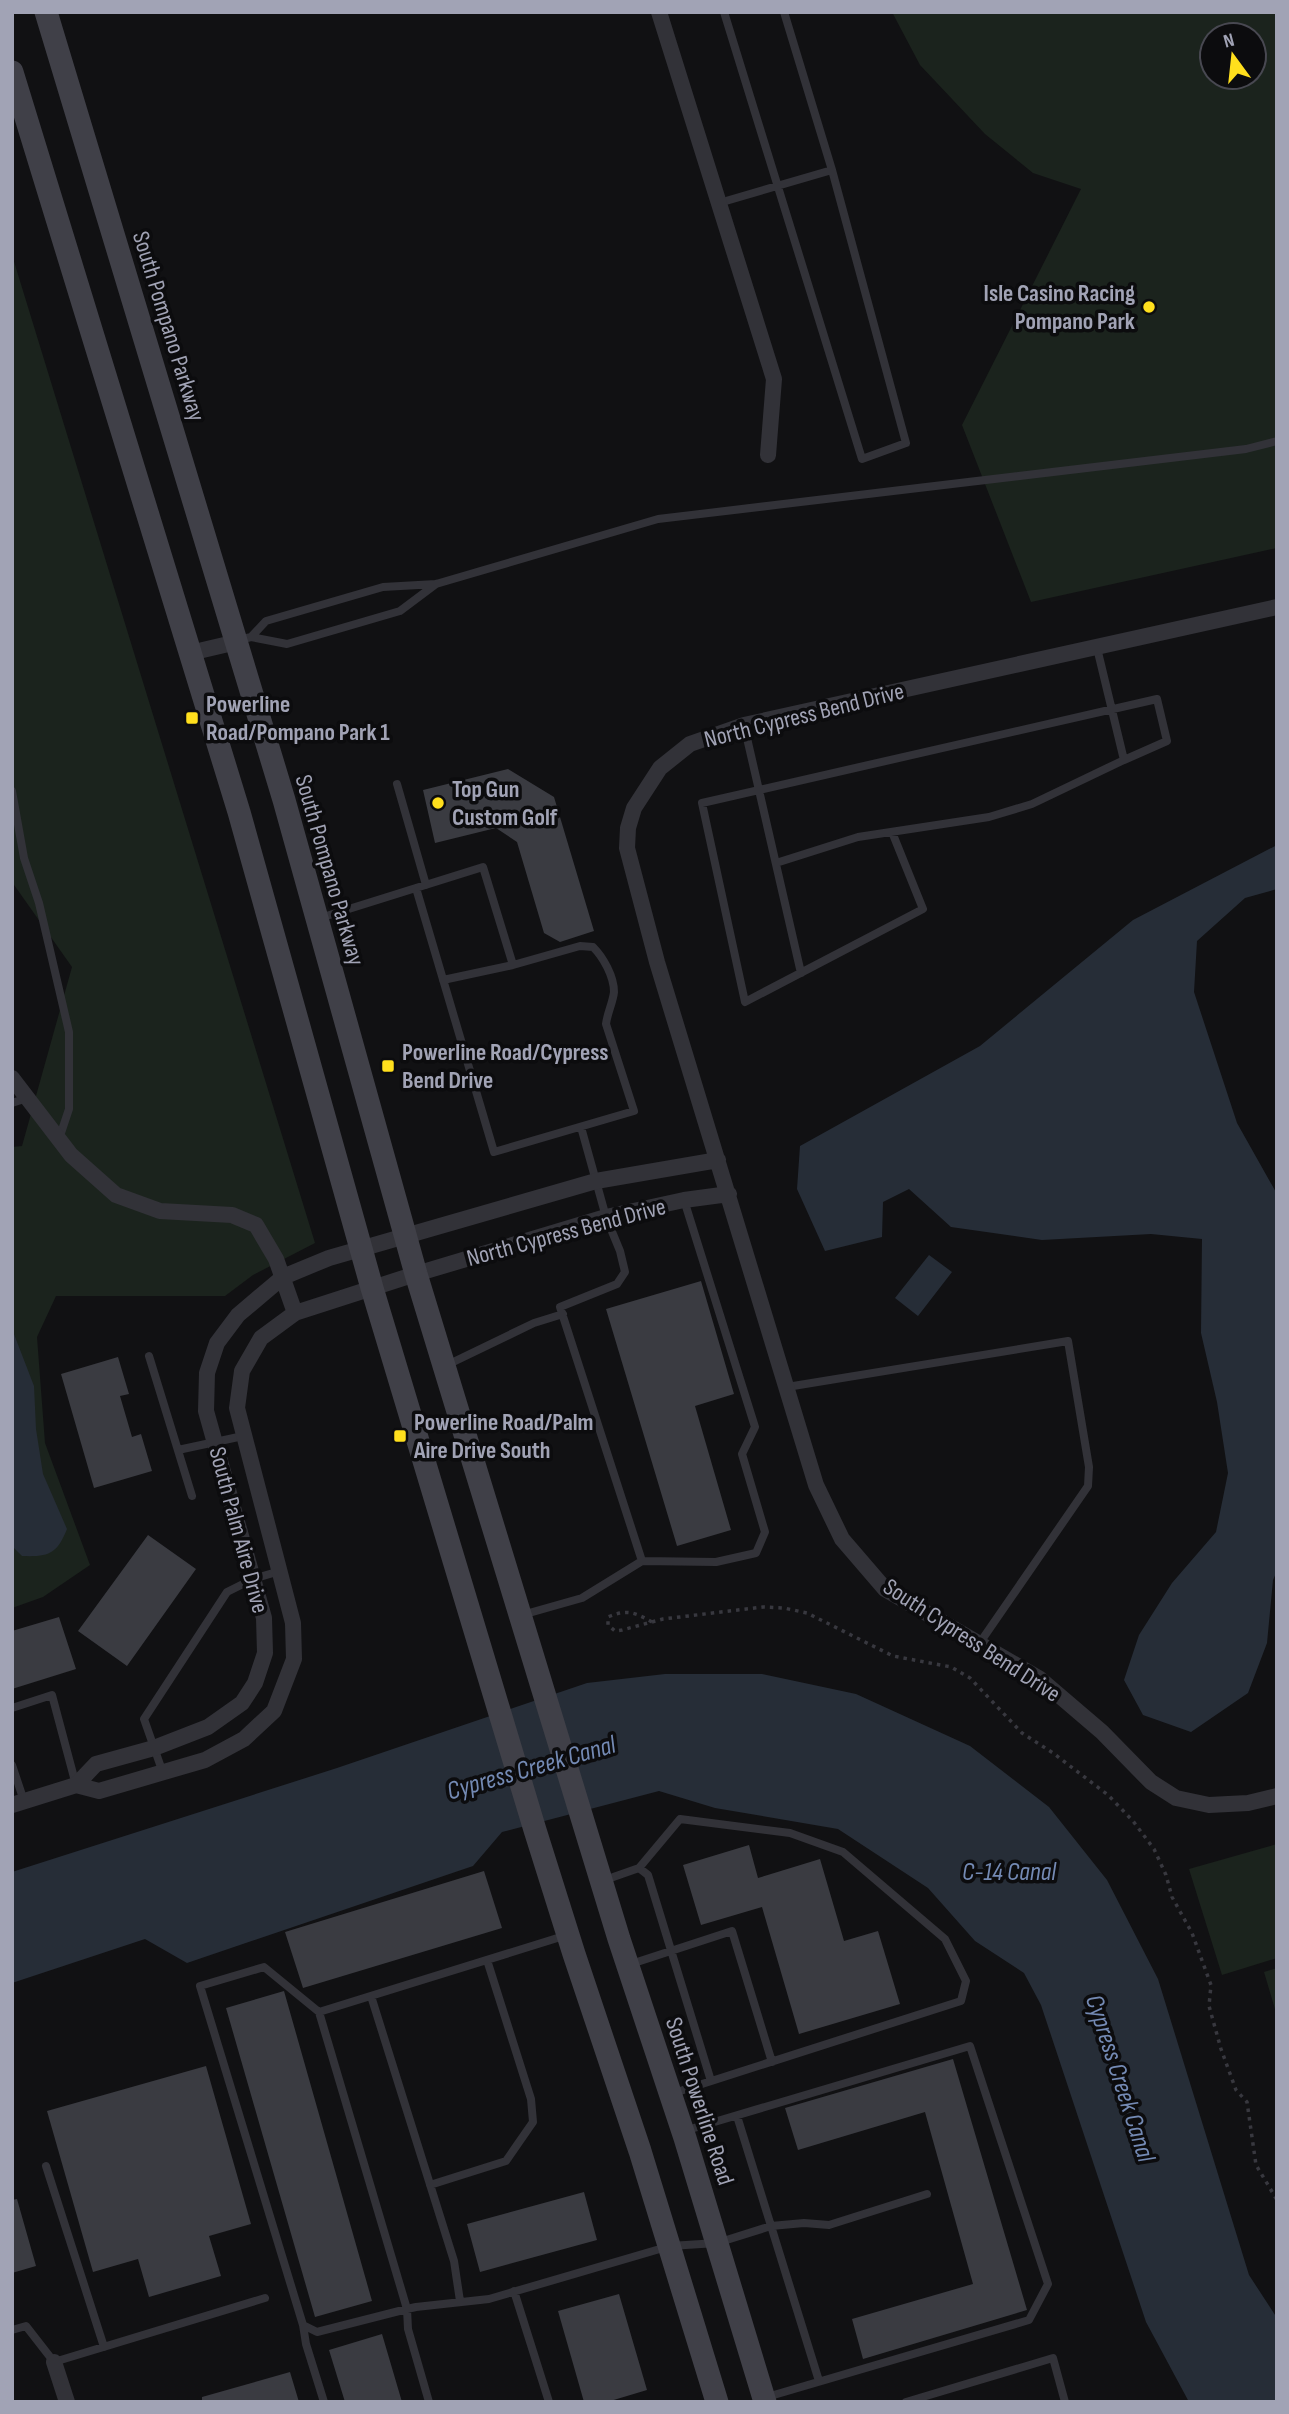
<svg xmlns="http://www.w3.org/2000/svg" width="1289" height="2414" viewBox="0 0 1289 2414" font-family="'Sofia Sans Condensed',sans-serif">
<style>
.green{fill:#1b231d;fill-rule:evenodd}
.water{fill:#262d37}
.building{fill:#3a3b41}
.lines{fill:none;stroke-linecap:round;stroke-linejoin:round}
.path{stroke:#38383f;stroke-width:3.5;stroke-dasharray:3.5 5;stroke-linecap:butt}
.service{stroke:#323238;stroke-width:8}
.minor{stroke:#323238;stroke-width:16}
.secondary{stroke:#404048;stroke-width:23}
.poi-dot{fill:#ffdf1d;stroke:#0c0c0e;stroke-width:2.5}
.labels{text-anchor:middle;stroke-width:7;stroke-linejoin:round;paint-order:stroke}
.poi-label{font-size:24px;font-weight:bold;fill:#a1a3b5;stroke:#0c0c0e;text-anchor:start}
.street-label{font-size:24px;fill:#a1a3b5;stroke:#0c0c0e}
.water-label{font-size:26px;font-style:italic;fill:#748ab4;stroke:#0c0c0e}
</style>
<rect width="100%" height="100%" fill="#111113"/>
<path class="green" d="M892,12H1277V548L1031,602L962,425L1081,189L1033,173L985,134L920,65ZM1212,35H1254V77H1212Z
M12,255L315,1243L253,1275L225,1296H56L37,1337L45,1443L90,1565L43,1597L12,1608V1147L22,1146L72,967L12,882Z
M1277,1844V1958L1222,1975L1189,1869Z
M1277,1968V2016L1264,1972Z"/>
<path class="water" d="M1277,845V889L1245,898L1197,941L1194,992L1237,1123L1277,1194V1571L1273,1580L1267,1643L1248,1693L1191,1732L1143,1715L1124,1680L1139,1635L1172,1583L1216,1532L1228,1473L1217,1402L1201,1333L1202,1239L1151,1234L1042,1240L951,1227L909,1189L883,1202L882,1237L825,1251L797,1189L800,1146L980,1046L1133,920Z
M929,1255L952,1272L918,1316L895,1298Z
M12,1329L34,1386L36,1429L43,1474L67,1529C57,1554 49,1557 22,1556L12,1546Z
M665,1674H762L856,1694L970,1746L1049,1807L1107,1880L1158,1979L1249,2275L1277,2318V2402H1189L1146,2322L1041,2005L1024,1973L975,1941L928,1888L838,1829L715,1808L659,1791L502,1832L473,1866L187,1963L145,1939L12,1983V1872L337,1768L587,1683Z"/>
<path class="building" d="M508,769L554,797L594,931L560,942L544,933L517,842L496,828L435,843L423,790Z
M701,1281L734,1394L695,1406L731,1530L677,1546L606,1309Z
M118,1357L129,1394L120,1396L132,1437L141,1434L152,1471L94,1488L61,1374Z
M148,1535L196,1569L127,1666L78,1631Z
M59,1617L76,1669L12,1689V1631Z
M749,1845L758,1878L820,1859L844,1941L878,1931L900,2004L799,2034L762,1907L701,1925L683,1865Z
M484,1871L502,1928L303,1988L285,1932Z
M284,1991L372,2301L315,2317L226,2008Z
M953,2059L1027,2310L863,2359L852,2319L973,2284L925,2112L798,2150L785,2108Z
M206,2066L251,2224L209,2236L221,2276L149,2297L138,2259L93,2272L47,2111Z
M584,2192L597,2240L480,2272L467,2224Z
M17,2199L36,2266L12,2273V2200Z
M619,2294L647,2390L607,2402H584L558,2311Z
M382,2334L402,2402H345L329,2350Z
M290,2372L299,2402H202V2397Z"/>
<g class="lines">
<path class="path" d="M652,1622C634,1612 627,1609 608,1617V1625L615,1631L622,1630L663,1619L763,1607L784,1608L807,1613L893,1656L951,1667L970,1678L1022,1733L1053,1753L1108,1795L1133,1821L1154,1849L1166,1875L1172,1897L1192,1933L1211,1985L1209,2006L1221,2049L1236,2090L1247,2102L1256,2165L1277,2200"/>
<path class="service" d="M724,12L862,459L906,443L832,170L784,12
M719,203L832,170
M251,637L266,621L383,587L436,584L658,519L1246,449L1277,441
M247,638L251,637L287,644L400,611L436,584
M744,725L801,973
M397,784L426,885
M12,791L24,858L39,903L69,1032V1109L59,1139
M892,832L923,909L745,1002L702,803L1157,699L1167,741L1124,760
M776,863L858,837L989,817L1032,804L1124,760L1097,648
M416,888L494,1152L634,1111L606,1024C607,1014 613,1002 614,992C614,976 603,957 593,947L580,946L513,965L443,980
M320,918L483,867L513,965
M12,1103L27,1098
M581,1127L606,1217L620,1251L625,1272L617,1284L560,1307L642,1561
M149,1356L192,1496
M447,1365L534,1323L563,1314
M787,1387L1068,1341L1089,1467L1088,1486L979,1644
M178,1450L243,1436
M522,1615L582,1598L642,1561L716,1562L756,1553L765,1532L742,1454L755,1427L684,1200
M12,1708L52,1695L76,1785
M12,1765L24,1801
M163,1773L144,1719L227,1592L253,1579L280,1571
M639,1868L648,1875L711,2081
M602,1881L639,1868L680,1819L790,1833L843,1852L945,1939L966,1981L961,2001L674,2093
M631,1964L732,1931L772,2062
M371,1996L454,2261L460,2301
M319,2012L567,1935
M737,2116L819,2381
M684,2131L970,2046L1048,2284L1029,2320L767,2397
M46,2166L104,2347
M430,2185L506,2161L533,2122L531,2099L487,1960
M514,2291L549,2402
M303,2325L306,2344L324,2402
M12,2330L26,2326L54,2362L265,2298
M429,2402L408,2329L407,2309L319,2012L264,1967L200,1986L303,2325L317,2332L407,2309L416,2307L489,2299L670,2246L717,2243L771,2226L804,2223L829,2225L927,2194
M906,2402L1053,2358L1065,2402"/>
<path class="minor" d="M659,12L774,379L768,455
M1277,607L744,725L690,744L660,768L634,808L628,828L627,848L657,962L816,1485L842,1539L885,1589L1040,1679L1102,1732L1151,1782L1176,1798L1209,1805L1248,1803L1277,1796
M190,653L237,642
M12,1078L71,1155L116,1195L160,1211L232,1215L256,1225L276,1259L295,1313
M76,1785L99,1791L205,1760L244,1739L274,1711L294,1659L293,1623L237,1408L242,1371L261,1338L295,1313L416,1274L606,1217L684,1200L729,1194
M12,1805L76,1785L96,1764L154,1748L208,1727L242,1703L255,1683L265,1653L264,1618L206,1411L207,1373L217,1343L238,1315L283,1277L329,1258L596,1181L718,1160
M54,2362L67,2402"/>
<path class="secondary" d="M46,12L284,800L416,1274L619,1939L685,2138L765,2402
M12,72L239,812L372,1288L535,1830L574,1954L640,2151L717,2402"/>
</g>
<g class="poi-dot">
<circle cx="1149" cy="307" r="7"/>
<rect x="185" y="711" width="14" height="14" rx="3.5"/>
<circle cx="438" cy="803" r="7"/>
<rect x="381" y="1059" width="14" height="14" rx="3.5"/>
<rect x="393" y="1429" width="14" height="14" rx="3.5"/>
</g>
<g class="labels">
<g class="poi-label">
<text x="1135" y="301" text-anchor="end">Isle Casino Racing<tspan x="1135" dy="28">Pompano Park</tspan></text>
<text x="206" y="712">Powerline<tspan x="206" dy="28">Road/Pompano Park 1</tspan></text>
<text x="452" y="797">Top Gun<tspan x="452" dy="28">Custom Golf</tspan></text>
<text x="402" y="1060">Powerline Road/Cypress<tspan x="402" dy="28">Bend Drive</tspan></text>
<text x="414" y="1430">Powerline Road/Palm<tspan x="414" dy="28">Aire Drive South</tspan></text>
</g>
<g class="street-label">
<text transform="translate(169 326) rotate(73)" y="8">South Pompano Parkway</text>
<text transform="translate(804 715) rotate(-14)" y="8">North Cypress Bend Drive</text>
<text transform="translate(330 870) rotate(74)" y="8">South Pompano Parkway</text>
<text transform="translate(566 1232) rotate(-15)" y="8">North Cypress Bend Drive</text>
<text transform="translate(239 1530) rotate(75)" y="8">South Palm Aire Drive</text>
<text transform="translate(972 1640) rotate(33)" y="8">South Cypress Bend Drive</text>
<text transform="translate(700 2101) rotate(72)" y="8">South Powerline Road</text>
</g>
<g class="water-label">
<text transform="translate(531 1767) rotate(-16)" y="9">Cypress Creek Canal</text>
<text x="1009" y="1880">C-14 Canal</text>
<text transform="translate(1121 2078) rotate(72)" y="9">Cypress Creek Canal</text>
</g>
</g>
<rect width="1289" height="2414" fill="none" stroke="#a1a3b5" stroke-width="28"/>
<g transform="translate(1233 56) rotate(345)"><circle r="33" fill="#0c0c0e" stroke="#484851" stroke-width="2"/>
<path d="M0-5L12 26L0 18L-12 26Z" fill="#ffdf1d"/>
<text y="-10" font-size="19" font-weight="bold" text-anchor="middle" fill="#a1a3b5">N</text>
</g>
</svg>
